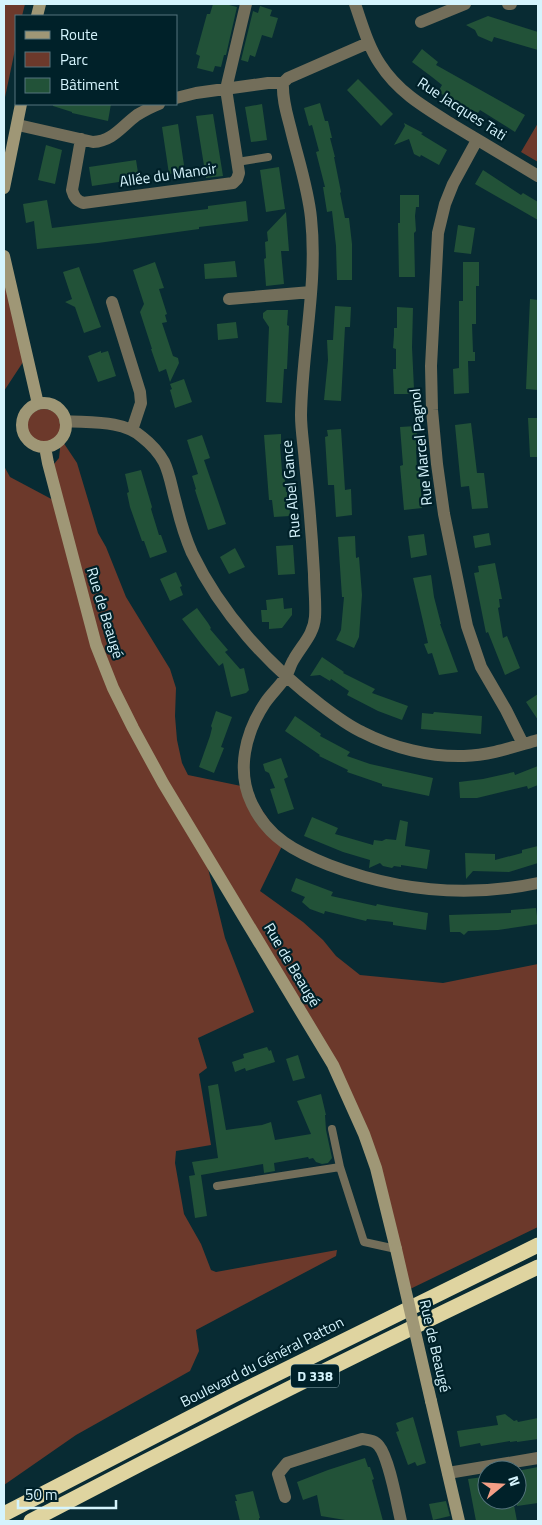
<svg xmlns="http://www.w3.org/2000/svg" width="542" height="1525" viewBox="0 0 542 1525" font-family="'Titillium Web',sans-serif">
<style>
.green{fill:#6c392b}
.building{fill:#225238}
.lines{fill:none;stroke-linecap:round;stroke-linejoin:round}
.lane{stroke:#736e5a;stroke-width:8}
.street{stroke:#736e5a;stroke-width:12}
.secondary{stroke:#9f9776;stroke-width:12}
.highway{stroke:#dfd4a0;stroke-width:15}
.secondary-bridge{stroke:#9f9776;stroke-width:12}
.labels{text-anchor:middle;stroke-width:4.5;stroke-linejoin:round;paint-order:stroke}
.shield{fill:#002129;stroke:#95b5bd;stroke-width:1}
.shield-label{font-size:14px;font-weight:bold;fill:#d5f4fd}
.street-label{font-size:15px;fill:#d5f4fd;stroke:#002129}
</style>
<rect width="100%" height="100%" fill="#082b33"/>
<path class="green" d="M4,4H25L22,16H16V45L4,102Z
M538,123V162L521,152Z
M4,268L27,356L4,391Z
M27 426a17 17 0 1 1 34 0a17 17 0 1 1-34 0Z
M61,439L77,463L98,533L106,547L126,597L170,669L176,688L175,716L177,740L182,763L188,775L246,787L284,842L260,891L303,922L323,940L336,956L360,975L443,983L538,964V1227L406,1291L386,1206L348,1096L204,852L225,938L254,1012L198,1038L207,1068L199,1074L211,1145L176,1151L175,1163L184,1214L201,1244L211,1270L216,1272L337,1250L336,1256L196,1330L199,1351L190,1371L76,1435L4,1485V466L10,477L57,502L49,470L59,458Z"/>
<path class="building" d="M213,4H225L237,7L226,55H224L221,67L215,66L213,72L197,68L200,56L196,54L207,14H210Z
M260,6L272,10L270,16L278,18L272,38L262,35L255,57L250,55L248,62L241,60L253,11L258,13Z
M488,16L538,32V50L494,37L492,42L478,36L475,30L466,25Z
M422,49L438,62L436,65L525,115L515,132L480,110L478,113L472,110L471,111L438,92L442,85L432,77L433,76L432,77L412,62Z
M358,79L393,114L381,126L347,90Z
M320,103L325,121H328L332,138H330L335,157H334L341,192L340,193L345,218H349L352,244V280H337L336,246L332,211L327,212L323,187H325L316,152L319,151L312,125L309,126L304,108Z
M53,104H111L108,121L72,113V112L53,106Z
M262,104L267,140L251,142L245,107Z
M213,114L223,176L206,178L196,116Z
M404,123L423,133L421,134L424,136L447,150L439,165L421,155L420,157L414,154L409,139L394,145L405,126Z
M178,124L185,172L169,174L162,127Z
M46,145L62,150L55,184L38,180Z
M136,160L139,179L92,186L89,167Z
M279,167L285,209L266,212L260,170Z
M483,170L521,195L523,193L538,202V220L475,184Z
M400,195H419V207H416L415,216L416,231L414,233L415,277H399L398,223H400Z
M47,200L52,228L208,209V206L246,201L248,221L199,227V229L98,243L37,249L34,221L26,223L23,204Z
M286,212L289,251H281L284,284L266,286L264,259L266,258L265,242L268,241L267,232Z
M458,225L475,228L471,254L454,252Z
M235,261L237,277L205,279L204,264Z
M155,262L164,288L159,289L167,314L165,315L167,322L162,323L173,356L178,358L179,363L170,382L166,369L159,372L151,349H152L140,312L144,304L133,270Z
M463,262H479V286H476V324H472L473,352H475V361H468L469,393L454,394L453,369L459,368V301H463Z
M79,267L101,327L84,333L75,307L65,302L72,299L63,272Z
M530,299L538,300V390L526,389Z
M335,306L351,307L350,327H345L341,401L324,400L328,360L327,340H333Z
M397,307L413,308L412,347L414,389H410V394H394L393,369H396V349L393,348L394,335V328H397Z
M267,310H288L287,325L289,326L287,369H284L282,403L266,402L269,327L263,318V313Z
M236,322L238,338L218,340L217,324Z
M101,351V353L108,351L116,376L98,382L88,356Z
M184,379L192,402L175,408L172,397L170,390L172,389L170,384Z
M528,418H538V457H530Z
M471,423L477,473H484L488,508L472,509L469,486L461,487L455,425Z
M416,426L418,450H416L417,470H419L422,502H421L422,508L404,510L400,466L403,465L400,427Z
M341,429L345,490L351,489L352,515L336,517L334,485H328L325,437L328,436L327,430Z
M281,434V444H280L282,472H284L286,492H287V499H289L290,516L274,517L272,500H269L264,435Z
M202,435L210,458L204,460L226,524L208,530L195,490L196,489L192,476L198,474L187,440Z
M141,470L152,507L151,509L159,535H161L167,552L150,558L144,541H142L130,507L127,493L129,492L125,474Z
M489,533L491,545L475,548L473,536Z
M424,534L427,555L411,558L408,536Z
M355,536L356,558L359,557L362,595L359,637L354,648L336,640L341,630L344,597H342L338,537Z
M293,545L295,574L278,575L276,546Z
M235,548L245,567L229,574L220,557Z
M495,563L502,599H499L500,607L498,608L503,638L507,636L520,668L505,675L488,632L486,633L474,573L479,572L478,566Z
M176,572L182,586L180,587L183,595L170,601L160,579Z
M431,575L434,597L441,624H440L458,672L439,675L432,653L428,654L424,644L428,643L413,578Z
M283,598L284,609L292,608V615L282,628L269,629V622H262L261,610H267L266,600Z
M197,608L208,623L211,628L210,629L228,650L225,652L240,669L244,668L249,690L246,693L231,697L223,663L219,666L201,644L182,619Z
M322,657L344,672L343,673L375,689L372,693L408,706L402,720L378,711L347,695L349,691L331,679L330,681L320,675L310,676Z
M538,694V720L526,702Z
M216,711L232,717L221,747L224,748L214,773L199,767L210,736L212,728L211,726Z
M434,712L482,716L481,734L421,729L422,713L433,714Z
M295,716L321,734L320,736L350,752L347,756L370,764L433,778L429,796L382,786V784L347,772L348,770L319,756L320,755L285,731Z
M281,758L288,777L284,779L294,809L278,814L270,789L275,788L269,773L265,771L263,764Z
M538,766V785L528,789L527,786L477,798H460L459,782L483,779L514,772L515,775Z
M312,817L338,828L335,834L373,845L374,840L382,841L386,839L396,840L400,820L408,822L405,846L430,850L427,869L401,865V867L394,866L392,868L383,866L380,863L369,868L370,860L343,852L304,836Z
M538,846V863L509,872L473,871L466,879L465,853L495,854V860L522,853V850Z
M296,878L333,892L331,896L376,906L377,904L387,906L428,913L426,930L393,925V922L367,919L366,921L325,911L324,914L310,909L302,902L305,897L291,891Z
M536,908L538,924L498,930L468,931L464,935L460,932H450L449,915L511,913V910Z
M267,1047L269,1051L271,1050L275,1062L246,1071L245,1068L235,1072L232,1062L244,1058L243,1054Z
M298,1055L305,1078L293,1081L286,1059Z
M218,1084L226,1130L262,1125L271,1122L275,1140L311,1134L297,1101L321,1094L326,1115H325L326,1130L332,1158L328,1163L322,1164L316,1162L313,1158L309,1159L308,1157L274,1163L275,1171L264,1173L263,1164L201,1175L207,1216L195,1218L189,1176L195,1175L192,1162L218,1158L208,1086Z
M505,1414L514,1421L517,1420L518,1422L538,1418V1439L517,1442V1441L510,1442V1441L481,1446L480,1443L460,1447L457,1431L498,1425L496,1416Z
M413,1417L426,1463L417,1466L415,1462L408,1465L396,1432L399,1431L396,1423Z
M365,1458L368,1467H370L374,1479L372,1480L383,1521H351L321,1516L317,1495L303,1500L297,1482L328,1470Z
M538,1467V1503L517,1506V1471Z
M483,1477L484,1483H487V1500H513L517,1521H476L468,1479Z
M253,1491L260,1518H259V1521H240L235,1501H237L235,1495Z
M446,1501L450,1516L433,1520L429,1504Z"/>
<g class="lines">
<path class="lane" d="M237,162L268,157
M332,1129L340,1167L364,1242L396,1249
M217,1186L340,1167"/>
<path class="street" d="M355,4C362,24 368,46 380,64C398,92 424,107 453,125C481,142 510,159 538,176
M508,4H511
M421,22L465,4
M368,43L288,78L283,83C282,99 287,114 291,130C298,159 308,188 311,218C318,284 302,349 301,415C301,431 304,447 305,463C309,500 312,537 314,574C314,588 316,603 315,617C314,634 302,645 294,659C290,665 289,672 285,678C279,687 271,694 265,703C245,733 236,771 252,804C268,838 296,852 329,865C397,891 467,898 538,883
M176,98L196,93L268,83H283
M18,125L93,142C113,141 122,126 137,115C144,111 151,107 159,104
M81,139L72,190C74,197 76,200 83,203L233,183L237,179L239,173L226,89L246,4
M477,140L453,184L445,204L438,233L431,366L432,410L437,464L444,514L467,626L481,667L506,710L523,744
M229,299L311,292
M112,302L140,392L141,403L132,430
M65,421C90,423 123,420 142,437C151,444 159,453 164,462C170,474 172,490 176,503C180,520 185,537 192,553C221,613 268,665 321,705C334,715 347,725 362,732C393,748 430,757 464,756C491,755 513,747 538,740
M448,1473L538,1458
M285,1497L278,1474L287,1463L362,1439C368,1440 375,1440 379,1446C389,1458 397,1504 401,1521"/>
<path class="secondary" d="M37,16L40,4
M4,188L21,104
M4,256L38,404
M22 425a22 22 0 1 1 44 0a22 22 0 1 1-44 0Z
M45,447L48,463L96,645L113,688L133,728L163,783L333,1065L364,1134L376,1168L396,1249
M431,1401L459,1521"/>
<path class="highway" d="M4,1514L234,1395L538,1245
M31,1521C198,1433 368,1348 538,1267"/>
<path class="secondary-bridge" d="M396,1249L431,1401"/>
</g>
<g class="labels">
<rect class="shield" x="291" y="1364.5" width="48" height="23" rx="4"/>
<g class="shield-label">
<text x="315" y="1381">D 338</text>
</g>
<g class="street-label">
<text transform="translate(462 109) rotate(33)" y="5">Rue Jacques Tati</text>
<text transform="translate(168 175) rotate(-8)" y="5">Allée du Manoir</text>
<text transform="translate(421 447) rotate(-96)" y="5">Rue Marcel Pagnol</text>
<text transform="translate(291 489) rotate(-95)" y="5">Rue Abel Gance</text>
<text transform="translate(105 613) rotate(73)" y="5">Rue de Beaugé</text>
<text transform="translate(292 965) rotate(59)" y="5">Rue de Beaugé</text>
<text transform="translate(435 1346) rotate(77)" y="5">Rue de Beaugé</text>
<text transform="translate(262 1362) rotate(-27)" y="5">Boulevard du Général Patton</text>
</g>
</g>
<rect width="542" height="1525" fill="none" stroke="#d5f4fd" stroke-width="10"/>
<rect x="15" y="15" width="162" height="90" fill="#002129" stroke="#55757e"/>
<rect x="25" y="31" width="25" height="8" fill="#9f9776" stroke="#55757e"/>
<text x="60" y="40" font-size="15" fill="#d5f4fd">Route</text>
<rect x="25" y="52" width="25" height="15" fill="#6c392b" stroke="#55757e"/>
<text x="60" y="65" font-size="15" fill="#d5f4fd">Parc</text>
<rect x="25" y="78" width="25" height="15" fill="#225238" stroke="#55757e"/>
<text x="60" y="90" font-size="15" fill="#d5f4fd">Bâtiment</text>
<g transform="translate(502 1485) rotate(72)"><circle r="24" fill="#002129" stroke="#55757e"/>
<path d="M0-4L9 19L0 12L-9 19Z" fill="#f39f86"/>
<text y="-8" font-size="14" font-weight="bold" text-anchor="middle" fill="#d5f4fd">N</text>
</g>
<path d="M18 1500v8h98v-8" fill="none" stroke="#d5f4fd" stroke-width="2.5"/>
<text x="25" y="1500" font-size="15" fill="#d5f4fd" stroke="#002129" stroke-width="4" paint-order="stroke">50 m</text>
</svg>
